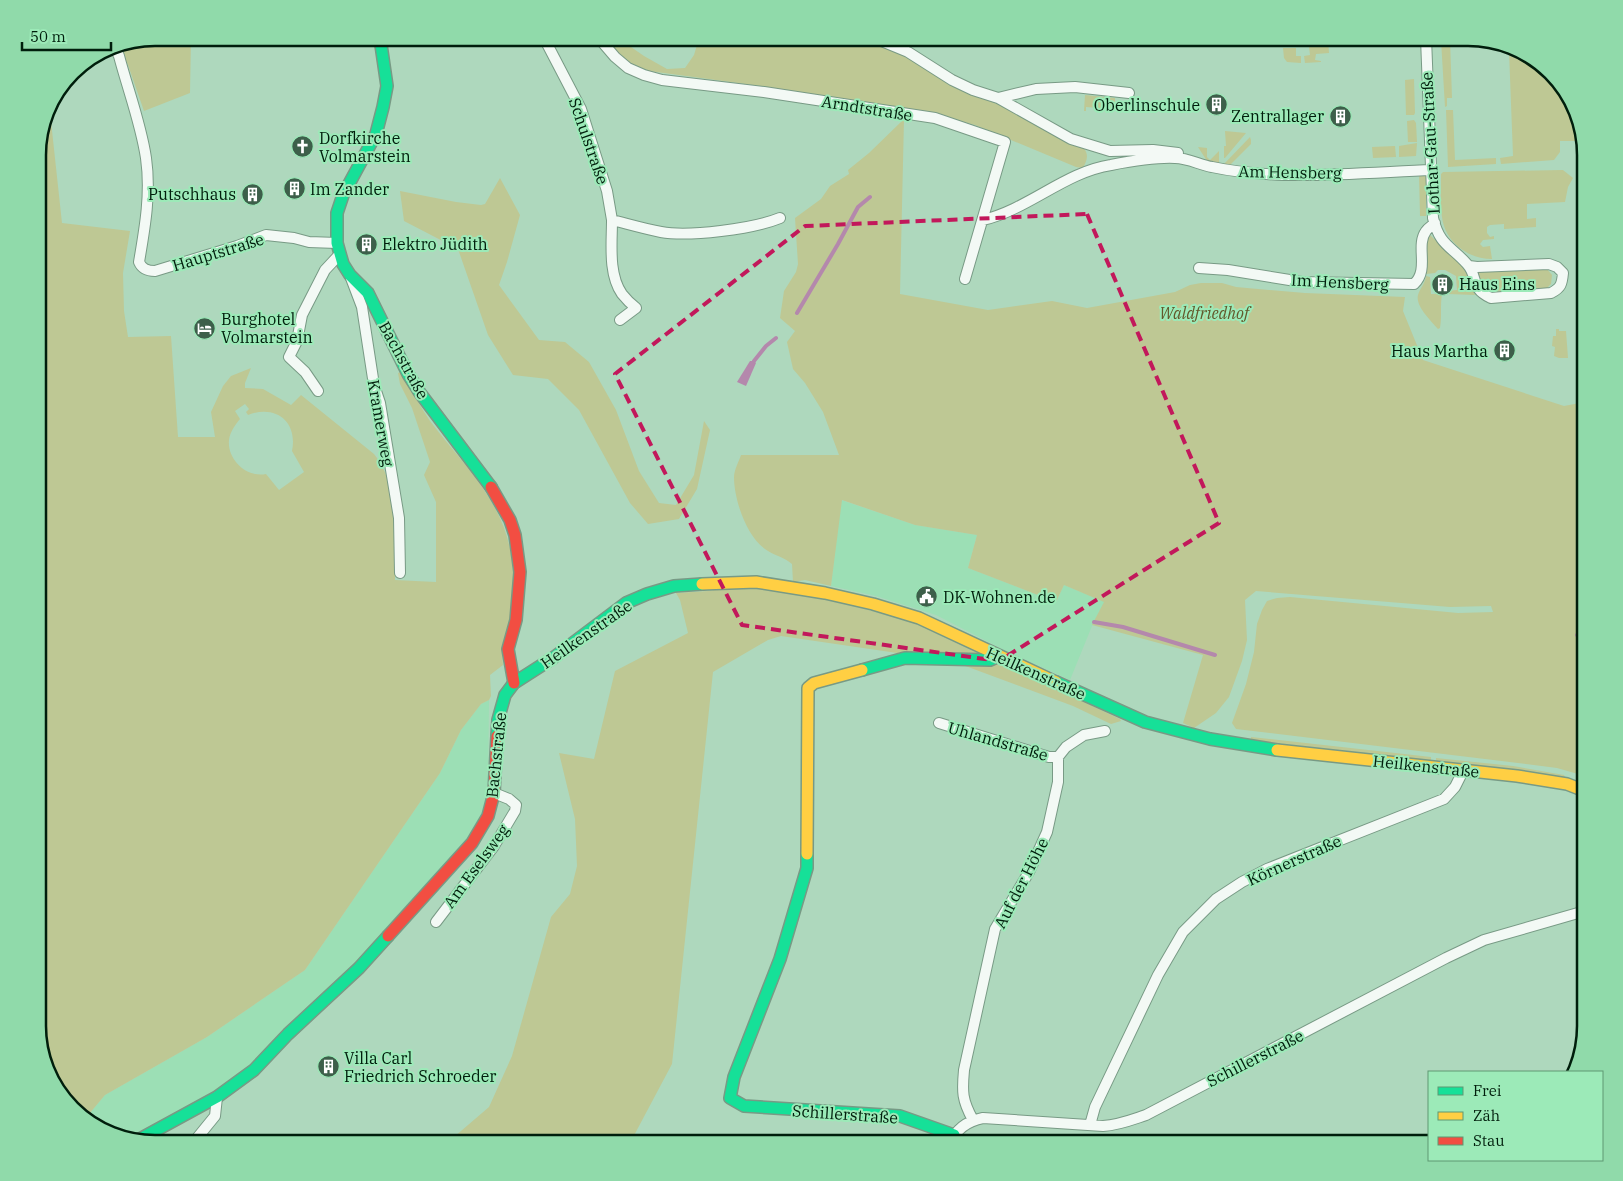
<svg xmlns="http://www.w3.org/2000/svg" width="1623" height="1181" viewBox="0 0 1623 1181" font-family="'IBM Plex Serif',serif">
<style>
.built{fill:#9cdfb5}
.green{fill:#bec894;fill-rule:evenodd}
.water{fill:#b488ac}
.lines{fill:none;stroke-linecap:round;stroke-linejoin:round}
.stream{stroke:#b488ac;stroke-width:4}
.street-casing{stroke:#789a85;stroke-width:12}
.fast-casing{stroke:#789a85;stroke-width:14}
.slow-casing{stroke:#789a85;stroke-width:14}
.jam-casing{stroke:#789a85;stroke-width:14}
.street{stroke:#f3f9f5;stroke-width:10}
.fast{stroke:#16e098;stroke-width:11}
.slow{stroke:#ffcf43;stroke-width:11}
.jam{stroke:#f24e42;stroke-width:11}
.marked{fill:none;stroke:#c2185b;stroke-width:4;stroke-dasharray:10 6;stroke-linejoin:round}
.labels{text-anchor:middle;stroke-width:4;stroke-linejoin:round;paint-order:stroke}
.poi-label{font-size:16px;fill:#001e0c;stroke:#9ceab8;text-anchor:start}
.street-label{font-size:16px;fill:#001e0c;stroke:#9ceab8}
.park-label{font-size:16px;font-style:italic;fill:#63582b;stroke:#9ceab8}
.rim{fill:none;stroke:#001e0c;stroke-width:2.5}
</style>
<rect width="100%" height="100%" fill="#aed8bd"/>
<path class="built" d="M841,500L915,525L977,535L968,568L1056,602L1064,585L1105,602L1092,626L1070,680L1004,650L936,615L876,596L831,586Z
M489,700L488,796L481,818L469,841L357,965L251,1067L216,1092L136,1137L84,1120L105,1095L207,1037L305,970L440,773L461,730L481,704Z"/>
<path class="green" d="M155,38H191L190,93L144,111L128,65L118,45Z
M618,38L644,56L667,69L685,68L694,55L699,38H752L768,41L855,38L875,43L906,57L968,93L1003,106L1084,148C1089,156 1087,160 1083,168L1076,167L975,125L931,113L760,86L649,71L630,63L620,55L607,39Z
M1283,38H1324L1328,40L1329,53L1316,54L1315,60L1321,61V62L1305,63L1304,56L1310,55L1309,47H1305L1304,38L1296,39V45H1283Z
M1450,39L1452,98H1447V106L1445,107L1441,40Z
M1283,48H1296V56H1301V63L1287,62L1284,58Z
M1509,51L1539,62L1573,103L1582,141H1560V152L1554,160L1501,164L1500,158L1513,156Z
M1414,79L1415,113L1414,115H1406L1405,80Z
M1085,95L1115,98V105L1112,106V109L1086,107V111H1084Z
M48,108L50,112L62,223L130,231L123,273L124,311L128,337L171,336L178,437H215L211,412L223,386L231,376L251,368L245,383V388L263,389L291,405L301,395L374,454C400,485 395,541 395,580L436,582V502L424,475L430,462L412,408L400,384L398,373L401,372C410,388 419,405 430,421C467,470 509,505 513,571C514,586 512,605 510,620C507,636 501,649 503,665L490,675L491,696L489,700L481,704L461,730L440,773L305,970L207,1037L105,1095L84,1120L50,1078L38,1033V147ZM245,404L249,409L246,412L248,415C276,404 298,422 292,451L304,472L279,490L266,474C247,478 227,460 229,440C230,432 235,425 240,419L235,411Z
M1446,110H1453L1455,160L1496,158V164L1448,167Z
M904,119L900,294L988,310L1052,301L1087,308L1175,292L1190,285L1201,283H1222L1236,287L1305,293L1405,297L1403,311L1423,360L1564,406L1585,402V776L1557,768L1518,763L1236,729L1232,723L1246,684L1254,652L1257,624L1262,610L1267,601L1277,598L1290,597L1458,613L1493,612L1491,606L1450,607L1256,591L1245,600L1247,640L1242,661L1229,697L1216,713L1194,728L1183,723L1203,655L1092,625L1104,602L1064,585L1056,602L968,568L977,535L915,525L842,500L831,586L805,580L793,582L792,564C784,557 776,556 768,551C747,539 734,500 734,477C734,470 739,461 741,455H839L823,412L805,383L793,369L787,342L795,331L780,318L784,291L796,272L798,264L795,218L821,199L830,186L849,174L848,170L869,153Z
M1414,120L1416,123L1417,142H1408L1407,121Z
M1225,131L1246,133L1225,158H1224V146H1226Z
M1250,137L1251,140V144L1230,165L1226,167L1207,161L1198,147L1207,148V157L1210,160L1219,151V163L1223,165Z
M1417,143L1416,156L1399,157V146Z
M1395,146L1396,157L1373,158L1372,147Z
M1563,170L1573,178L1568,187L1565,202L1527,204V219L1536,218V227L1504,229V224L1490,225L1487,227V233L1490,237L1494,236V239L1483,240L1480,244L1483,247L1490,246L1492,259C1468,259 1445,242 1442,217C1440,204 1441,190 1441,177V174L1443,172Z
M1419,174L1425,175L1426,177V216H1420Z
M500,178L520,215L507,262L499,285L539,340L565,342L589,362L616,410L639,471L659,503L676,505L694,475L704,421L710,430L697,489L679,519L648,524L630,503L579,410L548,379L513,375L488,335L458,249L404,221L400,191L456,202L481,205L485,204Z
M1430,235L1465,268L1475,295L1448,294V291L1457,290L1456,276L1445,270H1438L1435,273L1426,274L1427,240Z
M1538,268L1547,269L1552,275L1551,284L1547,288L1494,292L1484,288L1477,273L1478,272Z
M1426,276L1430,277L1431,294H1442C1440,306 1442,316 1440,328L1438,329C1431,321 1415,306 1418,295C1420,288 1425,284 1426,276Z
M1556,329H1559V331H1566L1568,358H1559L1554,356L1555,347L1552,346L1553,336H1556Z
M727,588H754L828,599L913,622L1120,719L1121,721L1111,724L1073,706L952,661L781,636L768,640L713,672L672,1064L630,1143H447L489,1107L512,1056L551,917L570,894L577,866L575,819L559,753L594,759L615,671L688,633L680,600L676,593L708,591Z
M1251,737L1431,757V761L1251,740Z
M1436,758L1513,766L1564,775L1566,779L1436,762Z"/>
<path class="water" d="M750,361H754L756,363L746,386L737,382Z"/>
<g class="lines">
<path class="stream" d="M797,313L838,244L858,207L870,197
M754,361L766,346L776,338
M1094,622L1123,627L1215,655
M1577,635H1585"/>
<defs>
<path id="street" d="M544,38L581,109L607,191L612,220C628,224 645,229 661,232C689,237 753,229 780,218
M601,38L603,43L615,57L628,68L644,75L662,80L764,92L935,118L1005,142L965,279
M874,38L908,52L952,80L973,90L998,98L1071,139L1110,151L1153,150L1178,153
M1426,38L1433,218C1440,246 1450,245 1467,264C1479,277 1469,288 1491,298L1551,293C1561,288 1562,284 1563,273L1557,267L1549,264L1477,267L1469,266
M114,46L119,56C128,90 141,124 146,158C151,193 145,227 139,262C142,269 147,271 155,271L237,246L266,235L294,238L309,242L337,243
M998,98L1036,89L1075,87L1129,93
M612,220C612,243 608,274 622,294C626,299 631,304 636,308L620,320
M983,220C1029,209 1065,172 1111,165C1132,161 1155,157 1175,158C1188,158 1200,165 1212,167C1235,172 1260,174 1284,175C1333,176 1383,172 1432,170
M1199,268L1228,270L1302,282L1414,284C1430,269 1415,246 1426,231C1428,228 1432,226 1435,223
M351,278L362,307L374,385L380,403L399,518L400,573
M318,391L305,372L289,357L297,341L302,315L325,270L339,255
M939,723L1049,757H1058
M436,922L494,846L515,811L516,805L509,799L494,793
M973,1120C962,1100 962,1092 964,1070L995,929L1029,872L1047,832L1058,782V757L1066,747L1084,735L1105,731
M1090,1125L1095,1107L1158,975L1183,932L1216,899L1242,882L1267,869L1444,799L1455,787L1464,769
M193,1143L215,1116L217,1097
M951,1143C956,1129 968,1121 983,1118L1103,1126C1119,1125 1131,1120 1146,1115L1446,958L1484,940L1585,911"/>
<path id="fast" d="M380,38L387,86L383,107L376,134L343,195L337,213V243L343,264L350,275L368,293L408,374L420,393L491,487
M862,670L905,658L990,660L999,656
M1056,682L1145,722L1210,739L1277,750
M497,736L498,720L505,695L514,683L553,658L626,603L647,594L674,586L702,584
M807,854V868L780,959L734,1077L730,1098L744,1106L900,1116L954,1135
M140,1139L217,1097L254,1070L288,1034L359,968L388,936"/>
<path id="slow" d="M702,584L756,582L825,593L873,604L919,618L1056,682
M1277,750L1517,776L1567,784L1585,791
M807,854L808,688L814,683L862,670"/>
<path id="jam" d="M491,487L510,520L515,535L520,572L516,620L508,649L514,683
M388,936L472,843L488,816L494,793L497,736"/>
</defs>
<use href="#street" class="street-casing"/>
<use href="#fast" class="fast-casing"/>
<use href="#slow" class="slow-casing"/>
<use href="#jam" class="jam-casing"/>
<use href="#street" class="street"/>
<use href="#fast" class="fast"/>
<use href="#slow" class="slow"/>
<use href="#jam" class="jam"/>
</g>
<path class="marked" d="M1087,214L1219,523L999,661L742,625L615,374L805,226Z"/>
<defs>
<symbol id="building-disc" viewBox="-11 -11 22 22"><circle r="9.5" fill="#3d5f4a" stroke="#9ceab8"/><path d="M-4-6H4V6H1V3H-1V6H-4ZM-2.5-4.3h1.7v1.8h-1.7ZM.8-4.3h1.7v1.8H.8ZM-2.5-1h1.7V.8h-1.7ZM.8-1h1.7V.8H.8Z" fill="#fff"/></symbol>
<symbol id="church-disc" viewBox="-11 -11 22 22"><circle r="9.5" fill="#3d5f4a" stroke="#9ceab8"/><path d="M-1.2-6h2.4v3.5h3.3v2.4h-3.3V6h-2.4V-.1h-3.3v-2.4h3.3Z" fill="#fff"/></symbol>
<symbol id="hotel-disc" viewBox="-11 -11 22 22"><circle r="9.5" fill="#3d5f4a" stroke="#9ceab8"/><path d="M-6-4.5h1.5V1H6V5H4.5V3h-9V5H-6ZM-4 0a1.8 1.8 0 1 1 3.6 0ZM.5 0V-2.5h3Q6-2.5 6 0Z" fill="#fff"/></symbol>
<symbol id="civic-disc" viewBox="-11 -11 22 22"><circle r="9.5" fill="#3d5f4a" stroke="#9ceab8"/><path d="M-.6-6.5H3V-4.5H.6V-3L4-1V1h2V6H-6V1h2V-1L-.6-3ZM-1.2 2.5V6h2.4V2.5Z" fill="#fff"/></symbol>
</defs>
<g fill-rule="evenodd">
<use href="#building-disc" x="1204" y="92" width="25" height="25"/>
<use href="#building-disc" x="1328" y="104" width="25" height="25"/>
<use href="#church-disc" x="290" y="134" width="25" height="25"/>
<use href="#building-disc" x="282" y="176" width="25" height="25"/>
<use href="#building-disc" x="240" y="182" width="25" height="25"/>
<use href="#building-disc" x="354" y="232" width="25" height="25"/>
<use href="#building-disc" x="1430" y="272" width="25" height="25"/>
<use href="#hotel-disc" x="192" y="316" width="25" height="25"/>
<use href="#building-disc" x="1492" y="338" width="25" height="25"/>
<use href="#civic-disc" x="914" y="584" width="25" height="25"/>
<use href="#building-disc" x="316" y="1054" width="25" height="25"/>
</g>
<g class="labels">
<g class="poi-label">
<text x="1200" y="111" text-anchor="end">Oberlinschule</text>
<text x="1324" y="122" text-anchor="end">Zentrallager</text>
<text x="319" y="144">Dorfkirche<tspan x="319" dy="18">Volmarstein</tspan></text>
<text x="310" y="195">Im Zander</text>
<text x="236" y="200" text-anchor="end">Putschhaus</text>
<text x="382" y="250">Elektro Jüdith</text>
<text x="1459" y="290">Haus Eins</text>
<text x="221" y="325">Burghotel<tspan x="221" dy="18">Volmarstein</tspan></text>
<text x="1488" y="357" text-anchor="end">Haus Martha</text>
<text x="943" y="603">DK-Wohnen.de</text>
<text x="344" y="1064">Villa Carl<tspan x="344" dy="18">Friedrich Schroeder</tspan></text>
</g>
<g class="street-label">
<text transform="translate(867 108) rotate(9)" y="6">Arndtstraße</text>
<text transform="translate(589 141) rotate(71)" y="6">Schulstraße</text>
<text transform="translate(1430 143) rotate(-93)" y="6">Lothar-Gau-Straße</text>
<text transform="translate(1290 172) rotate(1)" y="6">Am Hensberg</text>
<text transform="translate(218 252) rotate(-17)" y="6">Hauptstraße</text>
<text transform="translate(1340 282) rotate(3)" y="6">Im Hensberg</text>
<text transform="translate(404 360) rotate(61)" y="6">Bachstraße</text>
<text transform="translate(381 423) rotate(80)" y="6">Kramerweg</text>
<text transform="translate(586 634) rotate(-35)" y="6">Heilkenstraße</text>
<text transform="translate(1036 673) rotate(24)" y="6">Heilkenstraße</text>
<text transform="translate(998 741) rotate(16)" y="6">Uhlandstraße</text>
<text transform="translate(496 755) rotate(-84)" y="6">Bachstraße</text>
<text transform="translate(1426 766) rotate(6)" y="6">Heilkenstraße</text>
<text transform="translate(1294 860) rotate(-24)" y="6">Körnerstraße</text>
<text transform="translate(476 866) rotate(-54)" y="6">Am Eselsweg</text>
<text transform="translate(1021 883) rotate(-63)" y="6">Auf der Höhe</text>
<text transform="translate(1255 1058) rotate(-27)" y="6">Schillerstraße</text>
<text transform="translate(845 1114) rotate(4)" y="6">Schillerstraße</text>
</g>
<g class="park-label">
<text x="1204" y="319">Waldfriedhof</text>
</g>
</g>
<path d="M0 0H1623V1181H0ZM155 46H1468A109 109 0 0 1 1577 155V1026A109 109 0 0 1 1468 1135H155A109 109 0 0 1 46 1026V155A109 109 0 0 1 155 46Z" fill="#90daaa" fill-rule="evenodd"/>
<path class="rim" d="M155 46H1468A109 109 0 0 1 1577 155V1026A109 109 0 0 1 1468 1135H155A109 109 0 0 1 46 1026V155A109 109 0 0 1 155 46Z"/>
<rect x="1428" y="1071" width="175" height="90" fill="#9ceab8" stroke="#5e9873"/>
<rect x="1438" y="1087" width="25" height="8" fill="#16e098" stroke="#5e9873"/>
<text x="1473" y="1096" font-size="15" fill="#001e0c">Frei</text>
<rect x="1438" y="1112" width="25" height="8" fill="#ffcf43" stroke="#5e9873"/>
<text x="1473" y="1121" font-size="15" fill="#001e0c">Zäh</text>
<rect x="1438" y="1137" width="25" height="8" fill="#f24e42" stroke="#5e9873"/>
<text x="1473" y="1146" font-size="15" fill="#001e0c">Stau</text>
<path d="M22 42v8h89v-8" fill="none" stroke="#001e0c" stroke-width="2.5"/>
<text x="30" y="42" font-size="15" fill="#001e0c" stroke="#9ceab8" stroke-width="4" paint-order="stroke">50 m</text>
</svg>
